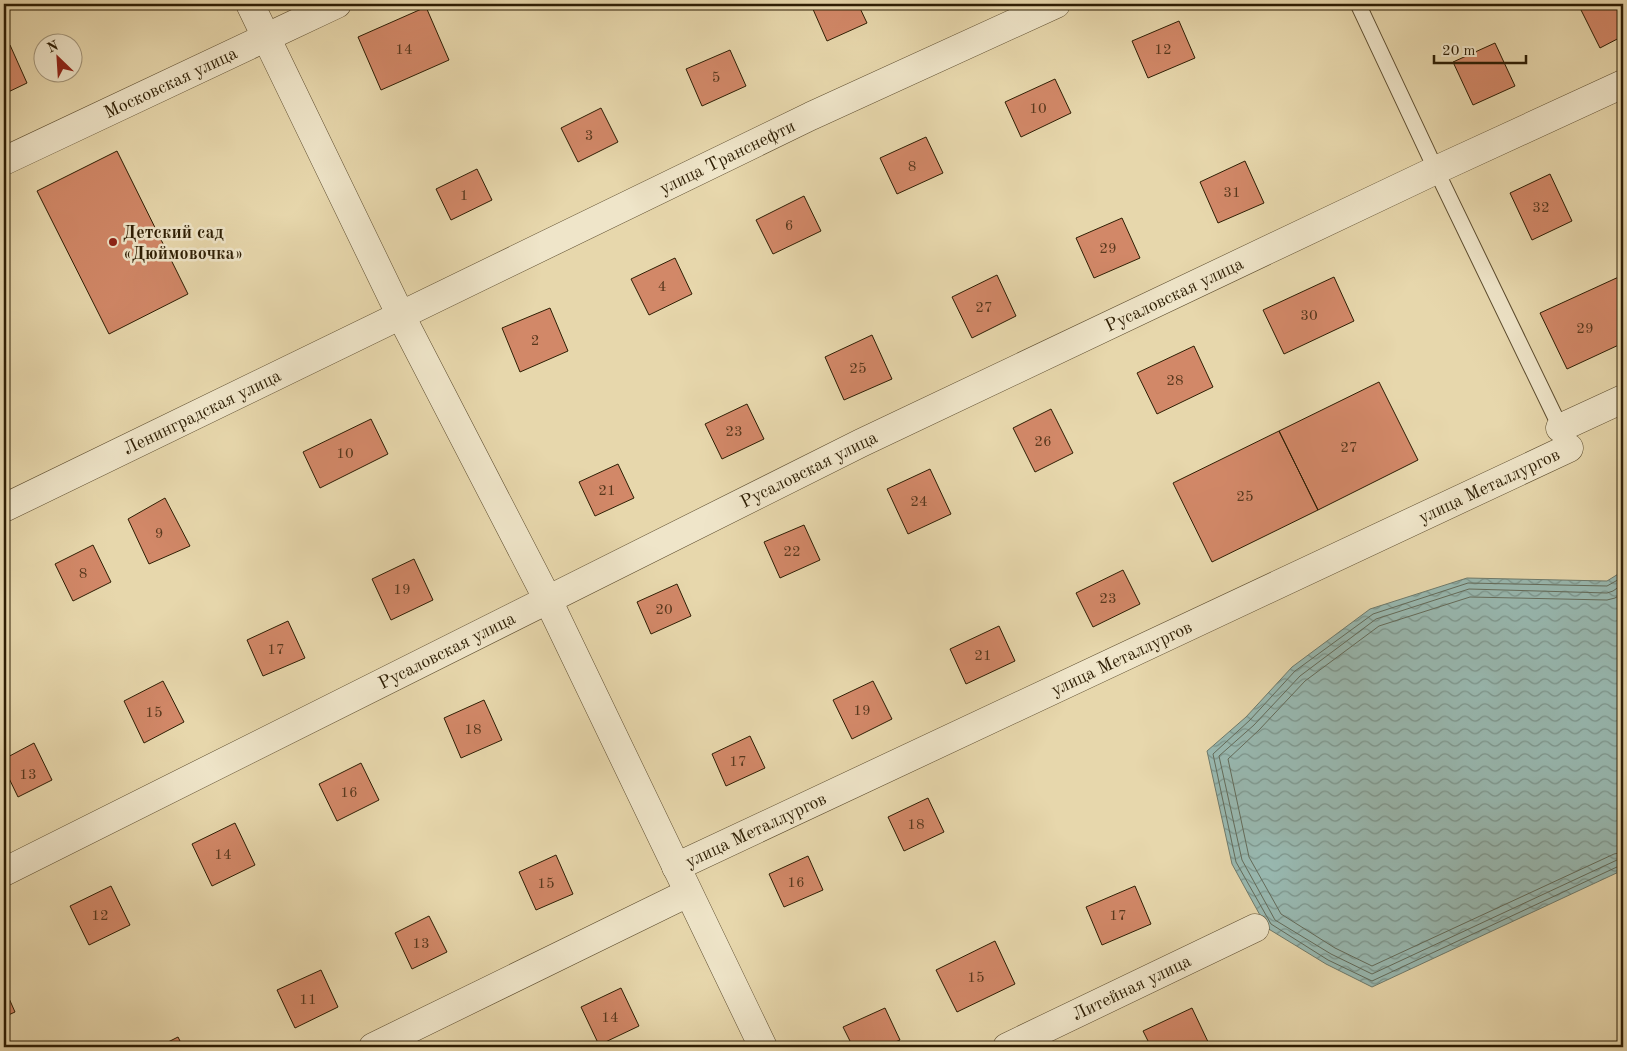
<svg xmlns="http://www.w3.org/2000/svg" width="1627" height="1051" viewBox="0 0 1627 1051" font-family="'Old Standard TT',serif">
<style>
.water{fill:url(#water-waves);stroke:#6e7a6b}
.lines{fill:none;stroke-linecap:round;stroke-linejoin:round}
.shore{stroke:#636b5a;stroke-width:1}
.building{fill:#d28868;stroke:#2e1e04}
.service-casing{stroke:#5c4c2e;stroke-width:17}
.minor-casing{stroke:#5c4c2e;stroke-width:29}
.service{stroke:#efe5c9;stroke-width:15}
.minor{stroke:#efe5c9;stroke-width:28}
.poi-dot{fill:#8f2418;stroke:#efe5c9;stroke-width:2}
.labels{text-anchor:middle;stroke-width:5;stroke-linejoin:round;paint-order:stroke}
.number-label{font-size:15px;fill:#57381d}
.street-label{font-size:18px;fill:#2e1e04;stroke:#efe5c9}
.poi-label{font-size:18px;font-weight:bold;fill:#2e1e04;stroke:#efe5c9;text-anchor:start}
</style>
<defs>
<pattern id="water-waves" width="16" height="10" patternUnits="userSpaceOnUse" patternTransform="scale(1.25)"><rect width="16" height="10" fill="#98b8b0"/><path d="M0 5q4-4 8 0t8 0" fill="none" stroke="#7c958d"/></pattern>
</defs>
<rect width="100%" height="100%" fill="#e7d7ac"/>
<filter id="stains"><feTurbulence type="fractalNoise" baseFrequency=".004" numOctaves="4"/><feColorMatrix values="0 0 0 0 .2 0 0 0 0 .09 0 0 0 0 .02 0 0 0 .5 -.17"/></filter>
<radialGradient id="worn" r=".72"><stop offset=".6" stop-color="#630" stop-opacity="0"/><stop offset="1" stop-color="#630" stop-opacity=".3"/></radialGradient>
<path class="water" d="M1623,571V870L1372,987L1326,964L1267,928L1232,864L1207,751L1246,717L1292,667L1370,609L1467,578L1607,581Z"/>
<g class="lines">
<path class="shore" d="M1623,577L1607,586L1468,583L1373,614L1295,671L1250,720L1213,754L1236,862L1271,924L1328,960L1372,981L1619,866H1623
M1623,584L1613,591L1607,593L1469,589L1376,619L1300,676L1254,725L1219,756L1242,860L1275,920L1331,954L1372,974L1617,860L1623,859
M1623,593L1615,598L1607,600L1470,597L1379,626L1305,681L1259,730L1228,759L1249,857L1281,914L1335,948L1372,966L1614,854L1623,852"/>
</g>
<path class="building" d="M819,4H858L867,23L827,41L812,7Z
M1583,4H1623V36L1600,48L1579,6Z
M426,7L449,60L381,90L358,37Z
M1179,21L1195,58L1148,78L1132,41Z
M1495,43L1515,86L1473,105L1453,62Z
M10,45L27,83L4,94V48Z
M730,50L746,86L702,106L686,69Z
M1055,79L1071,113L1021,137L1005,102Z
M601,108L618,142L578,162L561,128Z
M926,137L943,173L897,194L880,158Z
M117,151L188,294L109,334L37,191Z
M1245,161L1264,203L1218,223L1200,182Z
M477,169L492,200L451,220L436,189Z
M1550,174L1572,221L1532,240L1510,193Z
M804,196L821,231L773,254L756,220Z
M1122,218L1140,258L1094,278L1076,238Z
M675,258L692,294L649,315L631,279Z
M997,275L1016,316L972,338L952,297Z
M1623,275V343L1567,369L1540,313Z
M1334,277L1354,321L1284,354L1263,310Z
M550,308L568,351L520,372L502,328Z
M872,335L892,379L844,400L825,357Z
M1194,346L1213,387L1157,414L1137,373Z
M1379,382L1418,460L1318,510L1279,431Z
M747,404L764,439L722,459L705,424Z
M1051,409L1073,453L1035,472L1013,428Z
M371,419L388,454L320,488L303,452Z
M1279,431L1318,510L1212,562L1173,483Z
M618,464L634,498L595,516L579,482Z
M930,469L951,514L908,534L887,489Z
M165,498L190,546L149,564L128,519Z
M804,525L820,560L780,578L764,542Z
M93,545L111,582L73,601L55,564Z
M414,559L433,600L391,620L372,579Z
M1123,570L1140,604L1093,627L1076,593Z
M677,584L691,616L651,634L637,602Z
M288,621L305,658L263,676L247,640Z
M999,626L1015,661L966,684L950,649Z
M163,681L184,722L144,743L124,701Z
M873,681L892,719L852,739L833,700Z
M484,700L502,740L461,758L444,718Z
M750,736L765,768L726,786L712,754Z
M34,743L52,780L18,797L4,768V759Z
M361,763L379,800L337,821L319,784Z
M928,798L944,832L904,851L888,817Z
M235,823L255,865L212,886L192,844Z
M556,855L573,894L536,910L519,872Z
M808,856L823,890L784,907L769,874Z
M111,886L130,925L89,945L70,906Z
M1135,886L1151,924L1102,945L1086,907Z
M429,916L447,952L412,969L395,933Z
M995,941L1015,984L957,1012L936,970Z
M321,970L338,1007L295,1028L277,990Z
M4,987L15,1012L4,1017Z
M621,988L639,1026L599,1045L581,1007Z
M885,1008L900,1040L883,1047H853L843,1027Z
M1192,1008L1210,1046L1151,1047L1143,1031Z
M178,1037L183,1047H158Z"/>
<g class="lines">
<defs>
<path id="service" d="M1358,4L1436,170L1563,433"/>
<g id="minor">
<path d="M250,4L401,316L548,600L763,1047"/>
<path id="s1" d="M4,161L337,4"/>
<path d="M1560,428L1623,399"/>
<path id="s2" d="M4,508L811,116L1056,4"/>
<path id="s3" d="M676,867L1569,448"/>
<path id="s4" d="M4,872L861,443L1436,170L1623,84"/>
<path d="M373,1047L688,893"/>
<path id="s5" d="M1007,1047L1255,928"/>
</g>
</defs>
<use href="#service" class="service-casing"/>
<use href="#minor" class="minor-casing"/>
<use href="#service" class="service"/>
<use href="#minor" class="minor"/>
</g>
<circle class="poi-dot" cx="113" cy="242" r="5"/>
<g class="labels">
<g class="number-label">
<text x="404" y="54">14</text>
<text x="1163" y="54">12</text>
<text x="716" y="82">5</text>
<text x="1038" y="113">10</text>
<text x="589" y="140">3</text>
<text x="912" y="171">8</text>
<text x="1232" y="197">31</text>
<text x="464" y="200">1</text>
<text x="1541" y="212">32</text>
<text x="789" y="230">6</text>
<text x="1108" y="253">29</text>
<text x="662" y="291">4</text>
<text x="984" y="312">27</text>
<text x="1309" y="320">30</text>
<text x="1585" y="333">29</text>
<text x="535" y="345">2</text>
<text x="858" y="373">25</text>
<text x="1175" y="385">28</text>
<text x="734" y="436">23</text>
<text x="1043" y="446">26</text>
<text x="1349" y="452">27</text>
<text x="345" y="458">10</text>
<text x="607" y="495">21</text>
<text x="1245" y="501">25</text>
<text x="919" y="506">24</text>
<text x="159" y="538">9</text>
<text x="792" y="556">22</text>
<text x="83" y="578">8</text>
<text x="402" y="594">19</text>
<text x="1108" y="603">23</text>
<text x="664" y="614">20</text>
<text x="276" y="654">17</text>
<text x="983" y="660">21</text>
<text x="862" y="715">19</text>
<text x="154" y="717">15</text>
<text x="473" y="734">18</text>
<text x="738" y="766">17</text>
<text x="28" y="779">13</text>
<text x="349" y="797">16</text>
<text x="916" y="829">18</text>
<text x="223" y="859">14</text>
<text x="796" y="887">16</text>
<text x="546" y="888">15</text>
<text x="100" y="920">12</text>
<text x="1118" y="920">17</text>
<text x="421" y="948">13</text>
<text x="976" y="982">15</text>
<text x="308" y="1004">11</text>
<text x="610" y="1022">14</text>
</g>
<g class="street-label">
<text dy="6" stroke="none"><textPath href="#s1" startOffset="184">Московская улица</textPath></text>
<text dy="6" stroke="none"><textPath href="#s2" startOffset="804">улица Транснефти</textPath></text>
<text dy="6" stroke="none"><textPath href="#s4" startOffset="1305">Русаловская улица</textPath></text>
<text dy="6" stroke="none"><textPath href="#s2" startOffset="220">Ленинградская улица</textPath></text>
<text dy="6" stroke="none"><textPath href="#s4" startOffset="900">Русаловская улица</textPath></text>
<text dy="6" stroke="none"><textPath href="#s3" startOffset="898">улица Металлургов</textPath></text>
<text dy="6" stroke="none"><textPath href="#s4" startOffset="495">Русаловская улица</textPath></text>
<text dy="6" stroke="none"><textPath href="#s3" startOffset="492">улица Металлургов</textPath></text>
<text dy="6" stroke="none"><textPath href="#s3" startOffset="88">улица Металлургов</textPath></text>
<text dy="6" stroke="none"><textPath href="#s5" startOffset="138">Литейная улица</textPath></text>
</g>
<g class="poi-label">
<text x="123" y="238">Детский сад<tspan x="123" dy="21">«Дюймовочка»</tspan></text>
</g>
</g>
<rect width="1627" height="1051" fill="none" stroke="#e7d7ac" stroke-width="20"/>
<rect x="5" y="5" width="1617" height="1041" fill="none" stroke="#2e1e04" stroke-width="2.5"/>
<rect x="10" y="10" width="1607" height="1031" fill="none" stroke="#2e1e04"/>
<g transform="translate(58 58) rotate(335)"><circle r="24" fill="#efe5c9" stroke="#a2957a"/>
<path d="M0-4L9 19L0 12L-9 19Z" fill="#8f2418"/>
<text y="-8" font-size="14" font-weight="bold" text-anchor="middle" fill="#2e1e04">N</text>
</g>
<path d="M1434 55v8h92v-8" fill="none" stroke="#2e1e04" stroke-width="2.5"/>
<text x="1442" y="55" font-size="15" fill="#2e1e04" stroke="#efe5c9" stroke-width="4" paint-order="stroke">20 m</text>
<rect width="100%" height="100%" filter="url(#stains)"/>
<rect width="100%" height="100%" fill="url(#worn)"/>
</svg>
